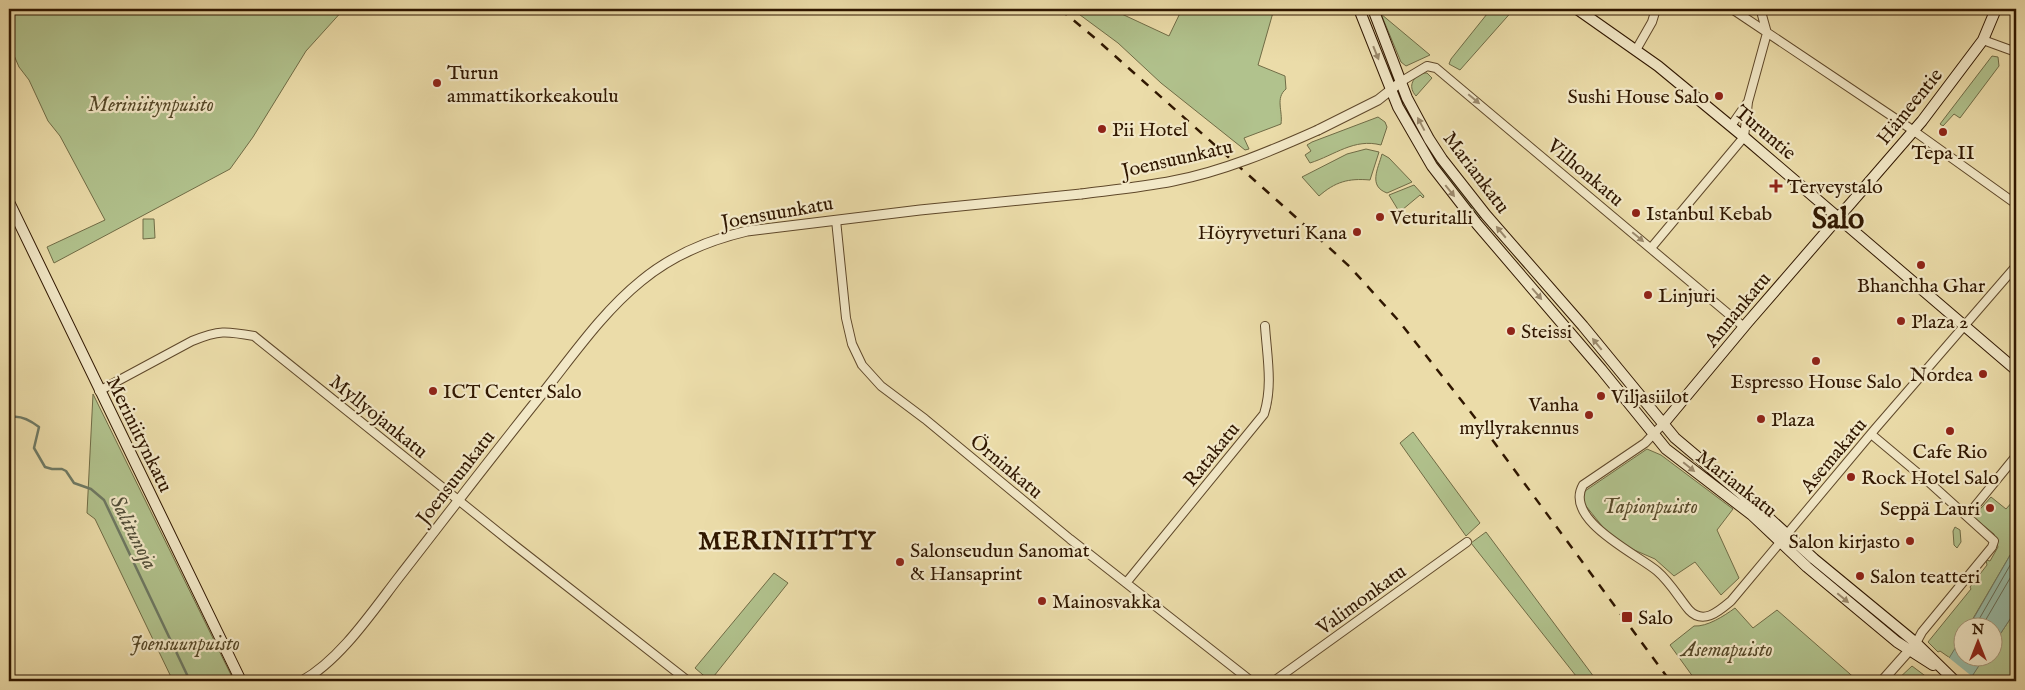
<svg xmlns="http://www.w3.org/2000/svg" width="2025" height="690" viewBox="0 0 2025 690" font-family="'IM FELL English',serif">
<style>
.green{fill:#b1c28d;stroke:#706c46}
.water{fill:#98bca8;stroke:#6e7a65}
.pier{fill:#ebdca9}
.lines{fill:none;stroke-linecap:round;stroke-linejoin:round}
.shore{stroke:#646a54;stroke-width:1}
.stream{stroke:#6e7a65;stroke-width:2.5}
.minor-casing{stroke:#5f482a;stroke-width:10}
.tertiary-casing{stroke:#5f482a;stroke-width:11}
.secondary-casing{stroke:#301700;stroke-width:12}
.minor{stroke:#f2e8c7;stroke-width:8}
.tertiary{stroke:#f2e8c7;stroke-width:9}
.secondary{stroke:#f2e8c7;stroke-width:10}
.rail{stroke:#301700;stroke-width:2.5;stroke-dasharray:9 9;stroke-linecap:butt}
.tertiary-bridge-casing{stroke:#5f482a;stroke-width:11;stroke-linecap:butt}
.tertiary-bridge{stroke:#f2e8c7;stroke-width:9}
.oneway{fill:#9b8a6d}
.poi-dot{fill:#8f2418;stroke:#f2e8c7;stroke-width:2}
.labels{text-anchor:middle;stroke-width:4.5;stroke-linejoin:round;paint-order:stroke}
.poi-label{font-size:20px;fill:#301700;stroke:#f2e8c7;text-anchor:start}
.park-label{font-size:20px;font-style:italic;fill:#574a2a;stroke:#f2e8c7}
.street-label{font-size:20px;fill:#301700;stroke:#f2e8c7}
.water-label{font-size:21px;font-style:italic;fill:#54513b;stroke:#f2e8c7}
.district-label{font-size:25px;font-weight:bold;letter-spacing:1px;fill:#301700;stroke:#f2e8c7}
.town-label{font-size:30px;font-weight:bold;fill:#301700;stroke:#f2e8c7}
</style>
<rect width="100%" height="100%" fill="#ebdca9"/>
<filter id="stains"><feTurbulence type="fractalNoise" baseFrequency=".004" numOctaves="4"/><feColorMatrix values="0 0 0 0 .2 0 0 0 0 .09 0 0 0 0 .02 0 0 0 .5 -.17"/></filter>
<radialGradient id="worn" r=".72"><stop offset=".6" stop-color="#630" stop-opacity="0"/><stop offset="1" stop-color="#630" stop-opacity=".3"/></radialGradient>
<path class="green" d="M9,9H344L306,51L253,137L230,169L54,263L47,247L105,220L60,136L48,121L29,80L19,67L9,44Z
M1072,9H1111L1169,36L1182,9H1274L1258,65L1285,76L1286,89C1275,98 1283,111 1281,124L1244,138L1249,149L1245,150L1161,83L1118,43Z
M1491,9H1514L1460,70L1449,64L1451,59Z
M1381,14L1430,55L1406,66L1401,62Z
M1992,56L1998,57L1999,66L1960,118L1954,114L1943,126L1940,124Z
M1421,73H1427L1432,78L1416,96C1408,87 1412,79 1421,73Z
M1378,117L1385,122L1387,127L1381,145C1354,138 1335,155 1310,163L1305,155L1311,151L1307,145L1312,142Z
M1366,149L1379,152L1370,180C1348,178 1335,182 1319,196L1302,177L1347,154Z
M1430,152L1439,159L1481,216L1480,218L1477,217L1428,153Z
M1382,154L1389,158L1412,182L1387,193C1368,186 1378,169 1382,154Z
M1414,185L1424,196L1423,198L1420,195L1402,210L1406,216L1403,218L1389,195Z
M143,219H154L155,238L143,239Z
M93,394L234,681H173L95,519L87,513Z
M1413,432L1480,523L1466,536L1400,443Z
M1647,449L1661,455L1733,509L1717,530L1739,578L1721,595L1695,562L1674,576L1655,559L1625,546L1606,531L1582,501L1585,491Z
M2016,491V545L1968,627L1962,628V637L1950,658L1940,651L1938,652L1928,642L1971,589L1970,587L1987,565L1986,560L1990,561L1998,547L1994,534L1973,517L1991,497L2006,509L2014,500Z
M1955,527L1960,530L1961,542L1957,548L1954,545L1953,531Z
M1486,532L1597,681H1580L1471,543Z
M774,573L788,583L710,681L695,668Z
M1735,608L1753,628L1777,610L1858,681H1696L1670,645L1694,626C1707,627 1724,616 1735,608Z
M2016,610V681H1976L1971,677L1984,658H1992L1993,645Z
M1912,666L1932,681H1896Z"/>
<path class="water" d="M2016,545V610L1993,645L1992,628H1968Z
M1962,637V658H1984L1969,681H1935Z"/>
<path class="pier" d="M1948,657L1974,678L1971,681H1932Z"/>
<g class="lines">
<path class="shore" d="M1974,628L2016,555
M1981,628L2016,568"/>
<path class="stream" d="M9,418C19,414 31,421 39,427L34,448L45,467L52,469H62L66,471L74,483L91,489L104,500L190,681"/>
<defs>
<path id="minor" d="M1732,9L1914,131L2016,204
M1983,40L2016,52
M1636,50L1652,22L1656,9
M1402,81L1427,66L1436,68L1744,327
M1731,126L1747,103
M836,220L846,318L852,344L862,365L881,386L925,419L1070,539L1251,681
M1651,248L1744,137L1748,102L1767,33L1762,15L1763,9
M99,391L192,341C219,330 226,331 254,336L513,544L688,681
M1663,424L1645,443L1583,485C1563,520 1637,554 1657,571C1670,582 1679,598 1689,610C1703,625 1718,612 1731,601L1875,429L2016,266
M1871,434L1932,485L1994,541L1992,547L1922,632L1916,643
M1967,516L2016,456
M1126,583L1264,414C1273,386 1267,356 1265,326
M1274,681L1467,542"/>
<path id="tertiary" d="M1318,130L1378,100L1402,81
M302,681C340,660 372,612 399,577C448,514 496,451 546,389C576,351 604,311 641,281C671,256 709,240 747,231L920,210L1081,194
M1882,681L1914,645"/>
<path id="secondary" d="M1359,9L1398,107L1432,166L1477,224L1601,369L1666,449L1752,515L1807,567L1897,642L1933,665
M1373,9L1407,98L1429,139L1442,159L1486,215L1583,326L1675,438L1758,508L1814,559L1916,643L1955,681
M1577,9L1658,66L1744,137L2016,370
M9,202L241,681
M1663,424L1748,322L1922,121L1983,40L1996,9"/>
</defs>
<use href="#minor" class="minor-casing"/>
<use href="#tertiary" class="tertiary-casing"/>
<use href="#secondary" class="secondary-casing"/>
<use href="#minor" class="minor"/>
<use href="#tertiary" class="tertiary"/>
<use href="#secondary" class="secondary"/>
<path class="rail" d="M1060,9L1096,39L1309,229L1350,267L1398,320L1491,438L1670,681"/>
<defs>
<path id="tertiary-bridge" d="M1081,194C1112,190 1143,187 1173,181C1224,171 1271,151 1318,130"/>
</defs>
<use href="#tertiary-bridge" class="tertiary-bridge-casing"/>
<use href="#tertiary-bridge" class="tertiary-bridge"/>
</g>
<defs><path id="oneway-solid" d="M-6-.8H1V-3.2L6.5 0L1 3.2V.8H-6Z" transform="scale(1.25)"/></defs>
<g class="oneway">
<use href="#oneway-solid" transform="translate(1376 53) rotate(68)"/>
<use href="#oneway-solid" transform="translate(1474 99) rotate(40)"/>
<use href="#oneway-solid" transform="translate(1421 124) rotate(-118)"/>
<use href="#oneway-solid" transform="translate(1450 191) rotate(51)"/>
<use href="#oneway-solid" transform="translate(1501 232) rotate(-130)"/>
<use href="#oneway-solid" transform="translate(1638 237) rotate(40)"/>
<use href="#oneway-solid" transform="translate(1537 294) rotate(49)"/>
<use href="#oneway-solid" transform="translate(1597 344) rotate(-129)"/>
<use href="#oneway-solid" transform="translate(1689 467) rotate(39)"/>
<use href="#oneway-solid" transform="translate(1843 598) rotate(40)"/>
</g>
<g class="poi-dot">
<circle cx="437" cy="83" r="5"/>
<circle cx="1719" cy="96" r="5"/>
<circle cx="1102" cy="129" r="5"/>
<circle cx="1943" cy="132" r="5"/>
<path d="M1773.5 178.5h5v5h5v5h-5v5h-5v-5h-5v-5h5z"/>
<circle cx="1636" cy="213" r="5"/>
<circle cx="1380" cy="217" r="5"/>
<circle cx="1357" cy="232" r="5"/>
<circle cx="1921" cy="265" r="5"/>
<circle cx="1648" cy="295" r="5"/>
<circle cx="1901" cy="321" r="5"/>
<circle cx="1511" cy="331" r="5"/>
<circle cx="1816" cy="361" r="5"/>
<circle cx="1983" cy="374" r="5"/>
<circle cx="433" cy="391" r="5"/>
<circle cx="1601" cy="396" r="5"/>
<circle cx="1589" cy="415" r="5"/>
<circle cx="1761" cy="419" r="5"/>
<circle cx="1950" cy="431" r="5"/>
<circle cx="1851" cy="477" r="5"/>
<circle cx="1990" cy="508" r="5"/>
<circle cx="1910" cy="541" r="5"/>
<circle cx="900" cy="562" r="5"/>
<circle cx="1860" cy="576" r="5"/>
<circle cx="1042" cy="601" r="5"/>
<rect x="1621" y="611" width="12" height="12" rx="2.5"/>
</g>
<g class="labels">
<g class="poi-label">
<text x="447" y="79">Turun<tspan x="447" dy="23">ammattikorkeakoulu</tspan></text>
<text x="1709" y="103" text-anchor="end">Sushi House Salo</text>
<text x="1112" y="136">Pii Hotel</text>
<text x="1943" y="159" text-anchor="middle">Tepa II</text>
<text x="1787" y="193">Terveystalo</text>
<text x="1646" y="220">Istanbul Kebab</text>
<text x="1390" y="224">Veturitalli</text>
<text x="1347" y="239" text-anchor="end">Höyryveturi Kana</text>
<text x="1921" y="292" text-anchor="middle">Bhanchha Ghar</text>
<text x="1658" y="302">Linjuri</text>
<text x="1911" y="328">Plaza 2</text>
<text x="1521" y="338">Steissi</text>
<text x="1973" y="381" text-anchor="end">Nordea</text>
<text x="1816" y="388" text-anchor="middle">Espresso House Salo</text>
<text x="443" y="398">ICT Center Salo</text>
<text x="1611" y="403">Viljasiilot</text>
<text x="1579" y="411" text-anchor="end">Vanha<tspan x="1579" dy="23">myllyrakennus</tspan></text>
<text x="1771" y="426">Plaza</text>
<text x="1950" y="458" text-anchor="middle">Cafe Rio</text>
<text x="1861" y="484">Rock Hotel Salo</text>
<text x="1980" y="515" text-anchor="end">Seppä Lauri</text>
<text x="1900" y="548" text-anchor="end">Salon kirjasto</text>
<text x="910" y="557">Salonseudun Sanomat<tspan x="910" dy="23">&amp; Hansaprint</tspan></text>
<text x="1870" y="583">Salon teatteri</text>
<text x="1052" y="608">Mainosvakka</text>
<text x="1638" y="624">Salo</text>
</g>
<g class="park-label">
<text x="151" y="111">Meriniitynpuisto</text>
<text x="1650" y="513">Tapionpuisto</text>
<text x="185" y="650">Joensuunpuisto</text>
<text x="1727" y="656">Asemapuisto</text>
</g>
<g class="street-label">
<text transform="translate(1909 106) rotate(-51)" y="7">Hämeentie</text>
<text transform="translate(1766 132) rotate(40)" y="7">Turuntie</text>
<text transform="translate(1177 158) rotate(-13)" y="7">Joensuunkatu</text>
<text transform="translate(1477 172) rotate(53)" y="7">Mariankatu</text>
<text transform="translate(1586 172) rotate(40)" y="7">Vilhonkatu</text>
<text transform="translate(777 212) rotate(-10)" y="7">Joensuunkatu</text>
<text transform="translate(1737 309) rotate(-50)" y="7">Annankatu</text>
<text transform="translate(379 416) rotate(39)" y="7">Myllyojankatu</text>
<text transform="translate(140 434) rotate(64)" y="7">Meriniitynkatu</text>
<text transform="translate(1211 454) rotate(-51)" y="7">Ratakatu</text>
<text transform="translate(1833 455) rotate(-50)" y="7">Asemakatu</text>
<text transform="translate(1007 466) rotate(40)" y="7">Örninkatu</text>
<text transform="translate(455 477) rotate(-52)" y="7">Joensuunkatu</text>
<text transform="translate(1737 483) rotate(38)" y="7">Mariankatu</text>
<text transform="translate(1361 599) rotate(-36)" y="7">Valimonkatu</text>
</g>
<g class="water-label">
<text transform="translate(134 532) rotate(63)" y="7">Salitunoja</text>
</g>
<g class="district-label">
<text x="787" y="549">MERINIITTY</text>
</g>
<g class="town-label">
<text x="1838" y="228">Salo</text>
</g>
</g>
<rect width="2025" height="690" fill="none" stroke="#ebdca9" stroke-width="30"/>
<rect x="10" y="10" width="2005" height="670" fill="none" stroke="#301700" stroke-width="2.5"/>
<rect x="15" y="15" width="1995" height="660" fill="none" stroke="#301700"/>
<g transform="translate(1978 642)"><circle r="24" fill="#f2e8c7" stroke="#a49477"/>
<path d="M0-4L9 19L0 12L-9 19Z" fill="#8f2418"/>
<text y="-8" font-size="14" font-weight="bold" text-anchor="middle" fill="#301700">N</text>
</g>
<rect width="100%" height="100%" filter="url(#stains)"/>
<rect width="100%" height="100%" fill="url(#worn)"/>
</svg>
